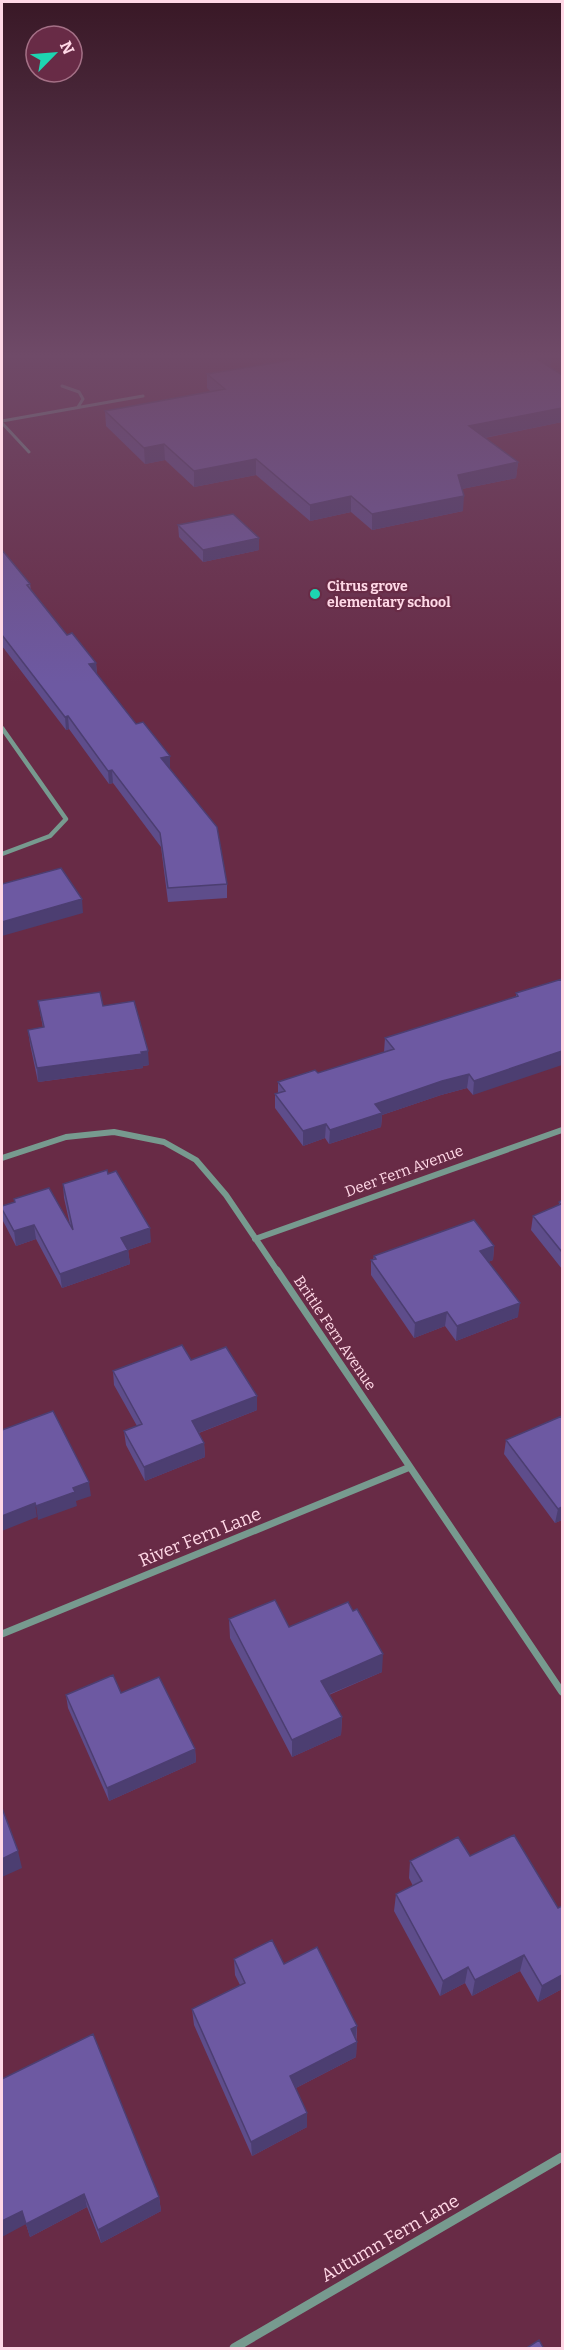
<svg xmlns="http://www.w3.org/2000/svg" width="564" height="2350" viewBox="0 0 564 2350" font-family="Bitter,serif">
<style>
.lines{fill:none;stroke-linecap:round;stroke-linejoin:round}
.lane{stroke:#779a8f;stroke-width:3}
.street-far3{stroke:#779a8f;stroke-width:4.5}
.street-far2{stroke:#779a8f;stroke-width:6}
.street-far1{stroke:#779a8f;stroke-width:7}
.street{stroke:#779a8f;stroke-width:9}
.wall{fill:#5e4d8b}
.shaded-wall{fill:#4c3e71}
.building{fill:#6d59a2;stroke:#4c3e71;stroke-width:1.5}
.poi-dot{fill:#1dd5b1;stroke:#682b46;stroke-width:2}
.labels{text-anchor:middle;stroke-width:4.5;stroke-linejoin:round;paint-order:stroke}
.far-poi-label{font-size:14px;font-weight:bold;fill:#ffd8e6;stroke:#682b46;text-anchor:start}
.street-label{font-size:15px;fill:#ffd8e6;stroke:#682b46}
.near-street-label{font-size:18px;fill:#ffd8e6;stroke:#682b46}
</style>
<rect width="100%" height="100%" fill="#682b46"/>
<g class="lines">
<path class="lane" d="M62,386L79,392L83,399L78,407
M2,421L143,396
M2,423L29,452"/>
<path class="street-far3" d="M2,728L66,819L50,836L2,854"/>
<path class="street-far2" d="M2,1158L66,1137L114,1132L164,1142L196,1160L226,1195L278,1272
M255,1239L562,1130"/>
<path class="street-far1" d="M277,1270L562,1692
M2,1634L410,1467"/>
<path class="street" d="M234,2348L562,2157"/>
</g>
<path class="wall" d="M551,357L550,367L562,375V422L485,438L518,462L516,478L462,489L463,511L372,530L351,512L310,521L256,475L194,487L165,460L145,464L106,426L105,411L211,392L207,388V374Z
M178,525L259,538V550L203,562L179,537Z
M2,550L30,584L31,590L67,635L96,663L97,675L170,769L227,884V898L168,902L161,847L113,783L109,784L69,729L66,730L2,646Z
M562,979L473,1095L467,1088L441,1095L382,1115L381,1127L329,1144L325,1138L303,1146L275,1108V1094L278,1093V1082L318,1073L384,1052L385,1038L516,997V993Z
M38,1001L103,1006L149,1065L143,1066V1068L38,1082L30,1044L28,1030L43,1028Z
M63,1184L151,1242L128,1250L130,1264L62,1288L36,1239L16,1246L3,1221L2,1206L14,1202V1199L70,1225L64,1198Z
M562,1200V1269L531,1230L533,1216L559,1205V1202Z
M494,1246L493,1260L488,1262L518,1317L456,1341L445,1326L414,1338L371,1275V1260H373L374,1256Z
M191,1360L257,1396V1410L199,1433L204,1443L205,1457L145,1481L126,1445L124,1431L137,1426L114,1385L113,1371Z
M562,1416V1520L555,1523L504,1454L506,1440Z
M229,1619L289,1627L382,1672L329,1695L342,1717L341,1735L292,1757L230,1638Z
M121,1693L195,1749L196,1762L109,1801L68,1708L66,1695Z
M470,1856L558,1908L562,1906V1989L538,2002L520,1971L472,1996L465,1983L440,1996L394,1911L396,1894L413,1886L409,1878L410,1861Z
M234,1959L284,1964L357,2026L356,2057L296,2088L307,2127L252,2156L194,2025L192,2009L240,1985L235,1975Z
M2,2079L159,2197L161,2211L101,2243L87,2207L30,2237L26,2224Z"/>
<path class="shaded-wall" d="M551,357L550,371L537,359Z
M562,408V422L468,441L469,426Z
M164,444L165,460L145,464L144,448Z
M256,459V475L194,487V471Z
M518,462L516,478L457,490L458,475Z
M351,496V512L310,521V505Z
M464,496L463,511L372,530V514Z
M259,538V550L203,562V550Z
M96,663L97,676L89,664Z
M68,716L69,729L66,730L65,717Z
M170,756V769L161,758Z
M112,770L113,783L109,784L108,771Z
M82,899L83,913L2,936V922Z
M148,1051L149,1065L143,1066V1068L38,1082L37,1068Z
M562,1051V1065L473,1095L474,1081Z
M469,1074L467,1088L441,1095L382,1115L381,1127L329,1144L330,1130L375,1104L442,1081Z
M326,1124L325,1138L303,1146V1131Z
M34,1225L36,1239L16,1246L14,1231Z
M150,1228L151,1242L128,1250L130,1264L62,1288L60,1274L121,1238Z
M494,1246L493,1260L478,1266L480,1251Z
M520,1303L518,1317L456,1341L457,1326Z
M447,1312L445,1326L414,1338L415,1323Z
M257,1396V1410L193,1435L192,1421Z
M204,1443L205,1457L145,1481L144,1467Z
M89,1482L91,1496L76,1501L77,1506L38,1520L36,1506L73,1488Z
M35,1503L37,1517L2,1531V1516Z
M562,1507V1520L555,1523L558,1509Z
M383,1654L382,1672L320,1698L321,1681Z
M342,1717L341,1735L292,1757V1740Z
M195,1749L196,1762L109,1801L107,1788Z
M18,1851L22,1868L2,1877V1859Z
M524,1955L520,1971L472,1996L475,1980Z
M468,1967L465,1983L440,1996L443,1981Z
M562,1975V1989L538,2002L542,1986Z
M357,2026L355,2042L351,2029Z
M357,2042L356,2057L290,2091V2076Z
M307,2113V2127L252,2156L251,2142Z
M84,2194L87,2207L30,2237L26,2224Z
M159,2197L161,2211L101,2243L98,2230Z
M22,2211L26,2224L2,2237V2221Z"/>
<path class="building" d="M322,355H549L551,357L537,359L562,375V408L469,426L518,462L458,475L464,496L372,514L351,496L310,505L256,459L194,471L164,444L144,448L105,411L225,389L207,374Z
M233,514L259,538L203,550L178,525Z
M2,550L30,584L27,585L67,635L72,633L96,663L89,664L136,724L143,722L170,756L161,758L217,827L227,884L168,888L160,833L112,770L108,771L68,716L65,717L2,635Z
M61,868L82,899L2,922V884Z
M562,979V1051L474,1081L469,1074L442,1081L375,1104L382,1113L330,1130L326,1124L303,1131L275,1094L285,1091L278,1082L315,1070L318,1073L394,1049L385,1038L518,996L516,993Z
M100,992L103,1006L134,1001L148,1051L141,1052L142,1054L37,1068L28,1030L44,1027L38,1001Z
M107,1170L108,1174L116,1171L150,1228L121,1238L128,1250L60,1274L34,1225L14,1231L2,1209V1206L15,1202L14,1199L49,1188L73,1230L63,1184Z
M562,1200V1252L533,1216L561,1204L559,1202Z
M474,1220L494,1246L480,1251L520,1303L457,1326L447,1312L415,1323L371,1260L376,1259L374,1256Z
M182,1345L191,1360L226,1347L257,1396L192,1421L204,1443L144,1467L124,1431L142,1424L113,1371Z
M53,1411L89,1482L73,1488L75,1492L36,1506L35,1503L2,1516V1430Z
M562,1416V1507L558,1509L506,1440Z
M275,1600L289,1627L348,1602L353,1611L357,1609L383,1654L321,1681L342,1717L292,1740L229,1619Z
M113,1675L121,1693L159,1677L195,1749L107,1788L66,1695Z
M2,1808L18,1851L2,1859Z
M514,1835L558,1908L562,1906V1975L542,1986L524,1955L475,1980L468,1967L443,1981L396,1894L422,1881L410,1861L458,1837L470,1856Z
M272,1940L284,1964L317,1947L357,2026L351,2029L357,2042L290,2076L307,2113L251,2142L192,2009L245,1983L234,1959Z
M93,2034L159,2197L98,2230L84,2194L26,2224L22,2211L2,2221V2079Z
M539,2340L544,2349H525Z"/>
<linearGradient id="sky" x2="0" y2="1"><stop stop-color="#391826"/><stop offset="0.52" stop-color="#6f4a68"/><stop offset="1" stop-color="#6f4a68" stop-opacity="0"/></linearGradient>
<rect width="564" height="684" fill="url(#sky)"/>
<circle class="poi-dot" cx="315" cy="594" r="6"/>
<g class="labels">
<g class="far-poi-label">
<text x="327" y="591">Citrus grove<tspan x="327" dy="16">elementary school</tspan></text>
</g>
<g class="street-label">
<text transform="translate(404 1171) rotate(-20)" y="5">Deer Fern Avenue</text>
<text transform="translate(335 1333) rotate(56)" y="5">Brittle Fern Avenue</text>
</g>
<g class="near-street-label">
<text transform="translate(200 1537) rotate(-22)" y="6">River Fern Lane</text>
<text transform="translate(390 2238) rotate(-30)" y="6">Autumn Fern Lane</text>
</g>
</g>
<rect width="564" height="2350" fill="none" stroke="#ffd8e6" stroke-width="6"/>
<g transform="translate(54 54) rotate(65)"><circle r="28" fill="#682b46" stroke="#a47086" stroke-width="1.5"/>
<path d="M0-4.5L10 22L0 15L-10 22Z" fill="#1dd5b1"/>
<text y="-9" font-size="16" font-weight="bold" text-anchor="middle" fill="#ffd8e6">N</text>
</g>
</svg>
